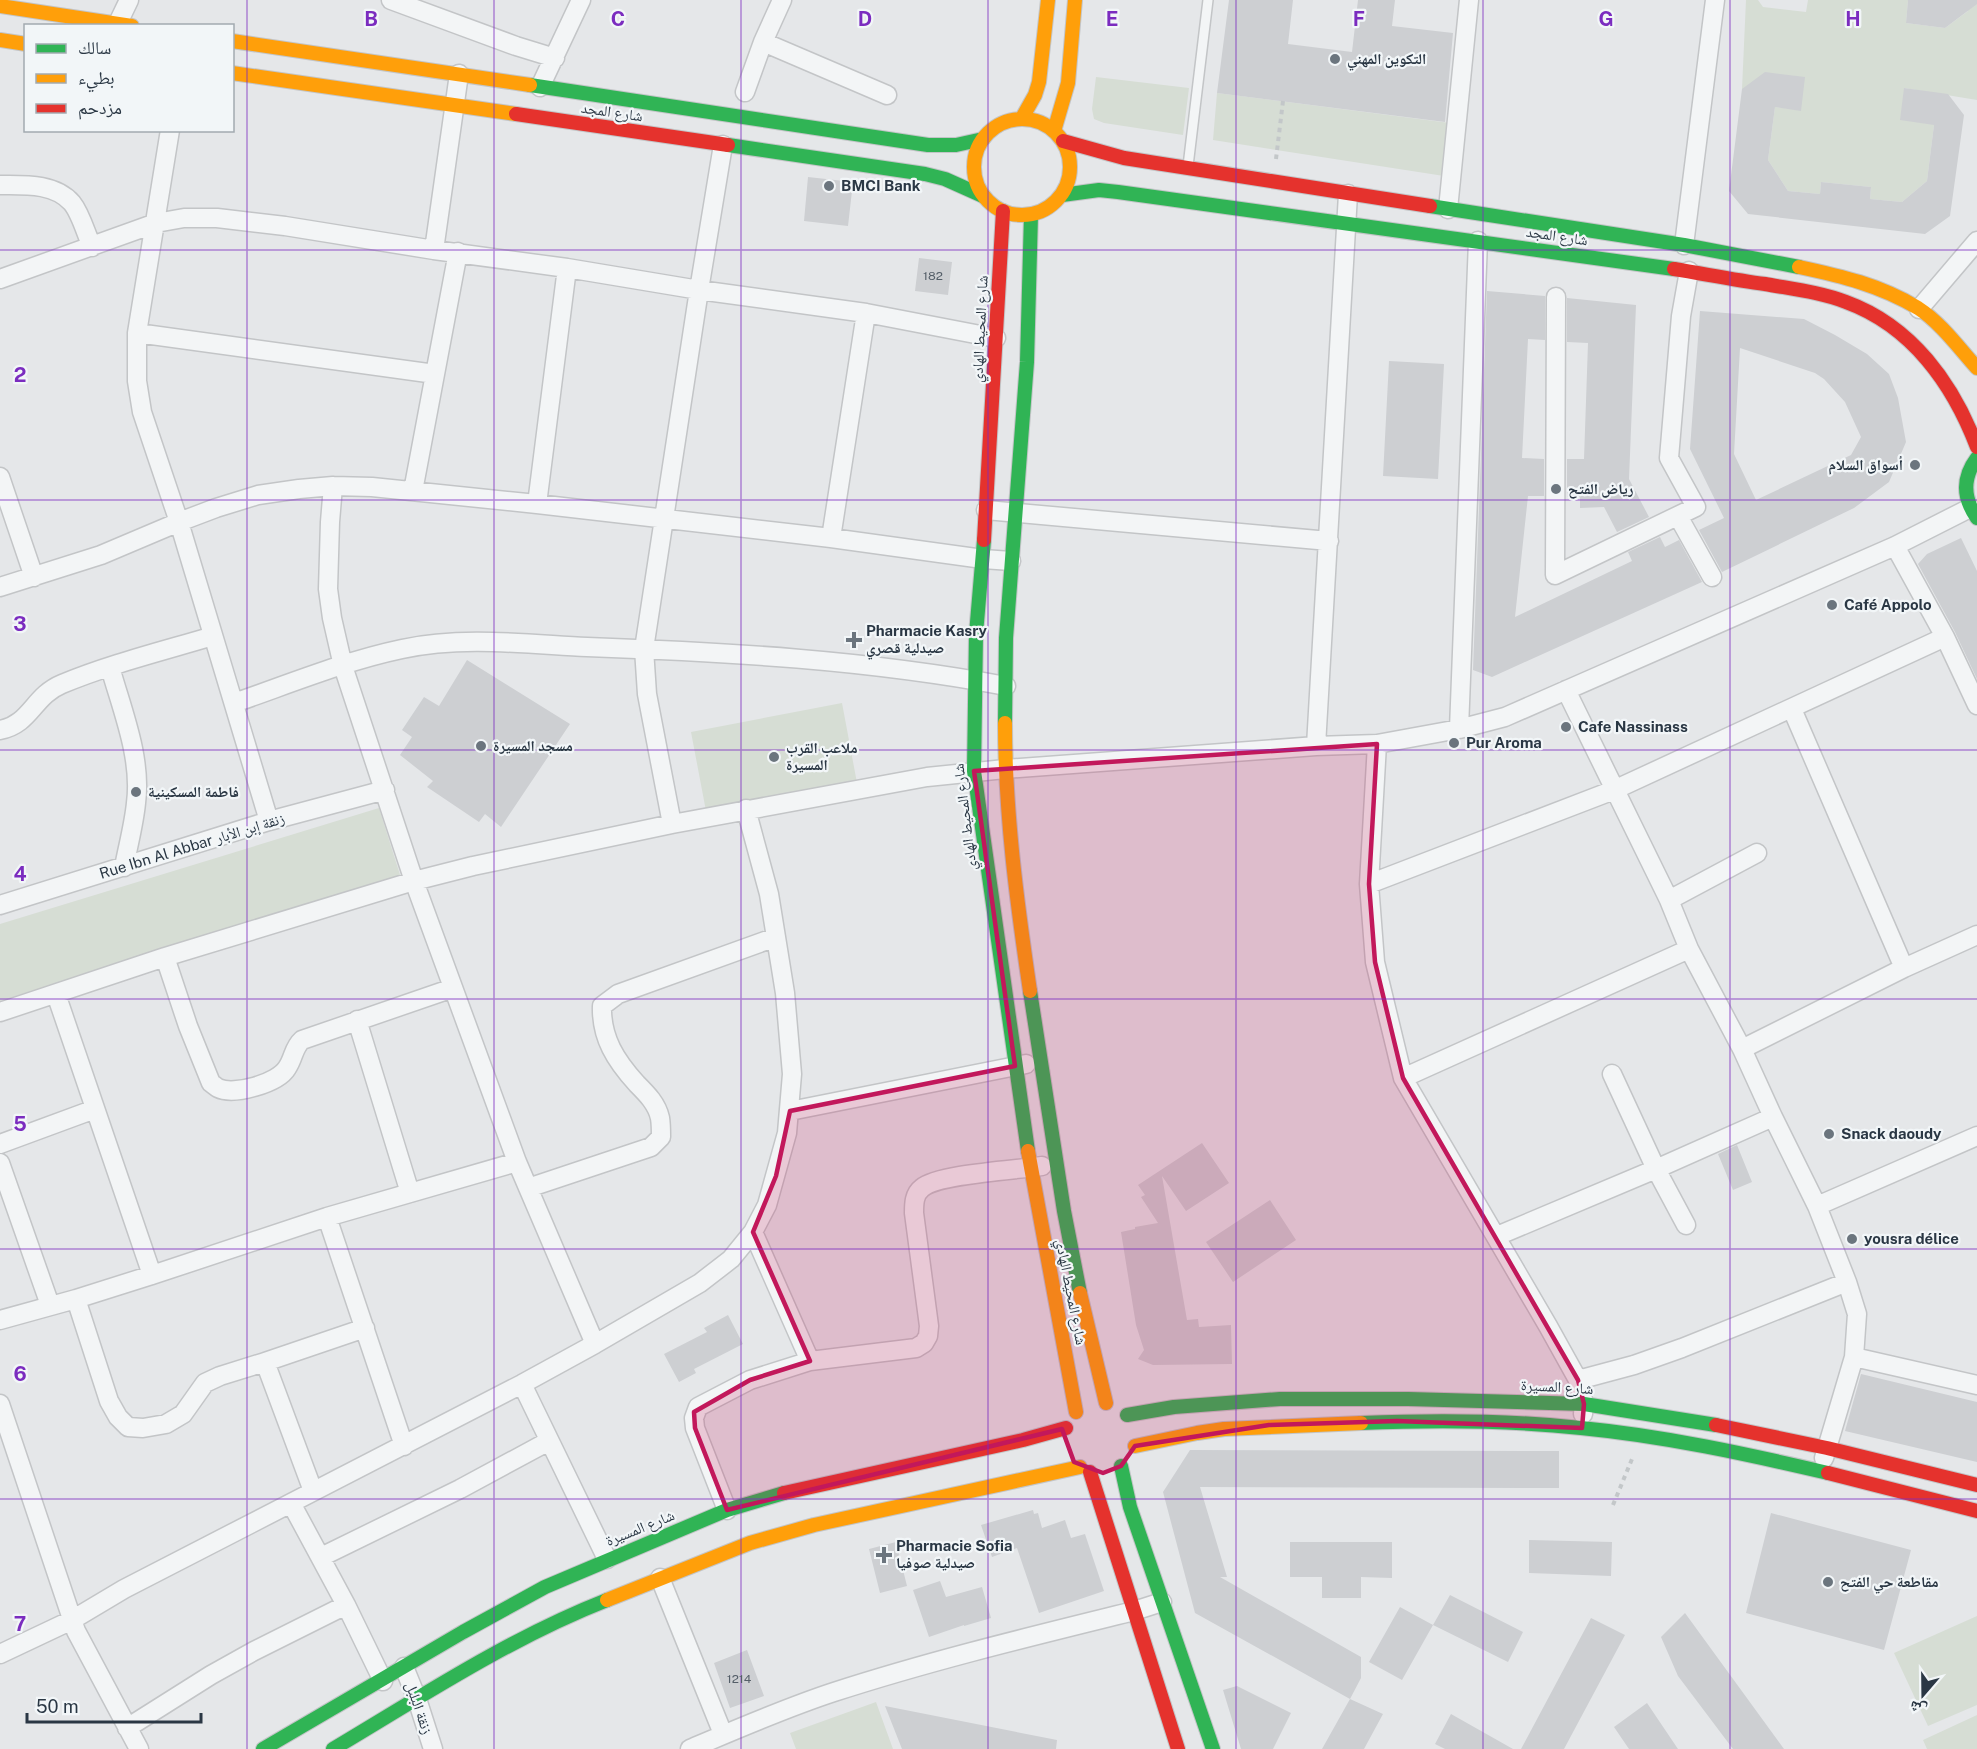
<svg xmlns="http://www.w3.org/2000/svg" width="1977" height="1749" viewBox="0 0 1977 1749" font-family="'Public Sans','Noto Naskh Arabic',sans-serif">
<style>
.green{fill:#d6ddd4}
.building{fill:#cdcfd2;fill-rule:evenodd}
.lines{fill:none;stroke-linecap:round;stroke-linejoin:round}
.lane-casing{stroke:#c3c5c7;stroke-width:12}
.street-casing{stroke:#c3c5c7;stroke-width:21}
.fast-casing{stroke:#c3c5c7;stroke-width:16}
.slow-casing{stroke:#c3c5c7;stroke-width:16}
.jam-casing{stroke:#c3c5c7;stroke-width:16}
.path{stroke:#c3c7c9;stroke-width:4;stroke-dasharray:4.5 4.5;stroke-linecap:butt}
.lane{stroke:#f3f5f6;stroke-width:9}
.street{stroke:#f3f5f6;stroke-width:18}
.fast{stroke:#30b455;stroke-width:14}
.slow{stroke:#ff9f0a;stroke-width:14}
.jam{stroke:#e5322d;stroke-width:14}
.marked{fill:#c2185b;fill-opacity:0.2;stroke:#c2185b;stroke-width:4.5;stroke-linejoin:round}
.grid{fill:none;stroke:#7b2cbf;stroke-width:1.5;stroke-opacity:0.55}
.poi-dot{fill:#6b757e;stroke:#f2f6f8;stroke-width:2}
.labels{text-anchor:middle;stroke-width:4.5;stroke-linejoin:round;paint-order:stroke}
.number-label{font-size:12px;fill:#545e68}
.poi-label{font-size:15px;font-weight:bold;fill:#2a3744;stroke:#f2f6f8;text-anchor:start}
.street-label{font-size:15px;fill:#2a3744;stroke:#f2f6f8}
.grid-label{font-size:20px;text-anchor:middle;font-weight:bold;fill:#7b2cbf;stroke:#f2f6f8;stroke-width:4.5;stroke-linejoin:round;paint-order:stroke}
</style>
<rect width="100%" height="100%" fill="#e5e7e9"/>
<path class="green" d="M1746,0H1758L1763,7L1806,12L1808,0H1908L1906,23L1945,28L1968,11L1969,0H1977V100L1904,88L1934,125L1927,181L1902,202L1870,199L1871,187L1821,182L1820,194L1788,191L1768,160L1775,107L1801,110L1742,89Z
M1096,77L1189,88L1183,135L1104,123L1094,119L1092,109Z
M1217,93L1450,123L1444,176L1213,140Z
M842,703L857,783L706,811L691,732Z
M379,808L401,878L0,1001V924Z
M1977,1616V1705L1928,1726L1894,1653Z
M876,1702L893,1749H796L790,1733Z
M1977,1715V1749H1927L1923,1740Z"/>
<path class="building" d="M1229,0H1293L1288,44L1352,52L1358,0H1395L1392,26L1453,33L1445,122L1217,93Z
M1908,0H1977V4L1945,28L1906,23Z
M1765,72L1805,77L1801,111L1775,107L1768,160L1788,191L1820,194L1821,182L1871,187L1870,199L1902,202L1927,181L1934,125L1900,120L1904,88L1948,94L1964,115L1950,216L1925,234L1748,214L1729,191L1742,89Z
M808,177L853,182L848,226L804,221Z
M919,258L952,262L948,295L915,291Z
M1487,291L1545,296V340L1528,339L1522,458L1544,459V496H1528L1515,617L1632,561L1628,552L1660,537L1665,547L1679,540L1702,582L1492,677L1473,670Z
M1567,298L1636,305L1629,479L1649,517L1617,532L1604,507L1580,508V497H1567V459H1584L1588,343L1567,342Z
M1700,311L1804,319L1835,335L1867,354L1889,374L1898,398L1906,442L1889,482L1854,508L1722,572L1699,530L1724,518L1690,449ZM1740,348L1815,373L1824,379L1845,402L1861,437L1851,455L1756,500L1734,454Z
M1389,361L1444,364L1438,479L1383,476Z
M1961,538L1977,571V679L1955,632L1918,564L1927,554Z
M467,660L570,724L501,827L485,814L479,822L427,787L433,781L400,755L412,737L402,730L424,697L439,706Z
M1202,1143L1229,1183L1186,1211L1162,1176L1187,1320L1198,1319L1199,1327L1231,1325L1232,1364L1153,1365L1138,1359L1144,1350L1136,1325L1121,1232L1135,1229V1227L1158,1223L1141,1197L1145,1195L1138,1185Z
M1737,1145L1752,1182L1733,1190L1718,1154Z
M1270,1200L1296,1240L1233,1282L1206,1242Z
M728,1315L743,1344L694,1369L696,1373L679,1382L664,1354L707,1332L704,1328Z
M1861,1374L1977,1402V1462L1845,1431Z
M1190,1450L1559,1451V1488L1200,1487L1227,1577H1220L1361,1657V1678L1350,1699L1195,1613L1163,1492Z
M1033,1510L1034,1514L1038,1513L1042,1528L1065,1520L1071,1538L1085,1534L1104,1591L1039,1613L1017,1548L992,1557L981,1525Z
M1771,1513L1911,1550L1884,1650L1746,1613Z
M1529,1540L1612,1542L1611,1576L1529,1573Z
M896,1542L907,1586L880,1593L869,1549Z
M1290,1542H1392V1578L1361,1577V1598H1322V1577H1290Z
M940,1581L946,1597L982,1587L991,1618L964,1626V1625L929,1637L913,1590Z
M1450,1595L1523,1632L1508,1662L1433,1625Z
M1400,1607L1433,1625L1402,1680L1369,1662Z
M1685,1613L1784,1749H1733L1678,1676L1661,1637Z
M1591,1618L1625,1635L1564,1749H1521Z
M747,1650L764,1696L730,1708L714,1663Z
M1237,1686L1291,1713L1273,1749H1241L1223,1690Z
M1350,1699L1383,1714L1364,1749H1322Z
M1647,1703L1678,1749H1629L1614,1727Z
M885,1706L1057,1740L1056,1749H902Z
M1451,1714L1513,1749H1445L1435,1744Z"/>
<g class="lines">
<defs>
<path id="lane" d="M1188,166L1208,0"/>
<path id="street" d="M391,0L516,46L555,58
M118,23L129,0
M763,42L887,95
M540,87L581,0
M745,92L763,42L782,0
M170,130L137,333V381L142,412L179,522L269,821
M0,185C24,185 55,183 72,203C81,214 86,234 92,247
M1448,209L1469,0
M1684,245L1715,0
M434,250L459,74
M0,279L156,223L184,218H217L285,226L434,250L567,268L699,290L866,313L996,338
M1556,297L1555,575L1696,507L1669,458L1681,316L1689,271
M1919,309L1977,241
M137,333L435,374
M0,477L34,577
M333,486L330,522L328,589L332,618L343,666L414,881L517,1162L595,1344
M413,491L458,252
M537,504L567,268
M986,510L1329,541
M1678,516L1712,577
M831,538L866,313
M1895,546L1945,637L1977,705
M0,587L101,555L179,522L216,508L258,495L299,489L333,486L372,487L537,504L831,538L983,559L1011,561
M110,667C122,710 142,758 136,803C134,824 128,846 124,867
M1566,690L1669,900L1689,949L1742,1049L1773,1117L1817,1206L1847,1282L1857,1314L1854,1357L1824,1458
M234,703C289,684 345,661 402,649C462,636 526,644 587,647C727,652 868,660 1006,686
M1792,709L1904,968
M1459,729L1478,241
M0,730C31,724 33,696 62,684C110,664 163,651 213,636
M1377,744L1369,884L1375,962L1403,1078L1548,1326L1578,1380L1584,1404L1583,1414
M1316,746L1348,194
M672,824L647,694L644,649L699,290L723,145
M1369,884L1614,790L1945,637
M1669,900L1757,853
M0,905L269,821L385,790
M165,957L188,1026L211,1083C213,1084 216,1087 218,1088C234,1096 278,1083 287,1068C294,1058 293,1048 302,1040L453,988
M56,994L152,1275
M0,1012L165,957L414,881L473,866L672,824L927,777L1005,769L1316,746L1377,744L1459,729L1505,717L1895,546L1970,508
M357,1020L410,1193
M1742,1049L1904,968L1977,935
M1612,1074L1656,1169L1686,1225
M1403,1078L1689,949
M790,1111L1026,1064
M0,1144L95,1109
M0,1163L50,1305
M528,1188L651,1147L661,1137C661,1131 661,1124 660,1118C657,1104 647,1094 637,1084C616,1061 601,1038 602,1006L618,994L776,937
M1817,1206L1977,1136
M327,1217L404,1446
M753,1232L810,1361
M1497,1236L1656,1169L1773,1117
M76,1299L109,1401L118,1417L128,1427L143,1428L166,1424L183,1414L205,1383L220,1376L265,1362
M0,1320L76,1299L152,1275L327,1217L517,1162
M1854,1357L1977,1385
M1578,1380L1634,1365L1682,1348L1847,1282
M522,1384L607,1559
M0,1404L76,1631L139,1749
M313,1491L265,1362L365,1328
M291,1503L346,1605L383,1681
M727,1510L695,1428L694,1418L698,1407L750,1380L810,1361L916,1348L924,1343L928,1336L929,1326L914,1213C914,1204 914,1194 922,1188C938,1174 1017,1170 1042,1166
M321,1557L460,1489L549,1441
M660,1578L723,1734
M0,1654L72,1620L124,1589L522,1384L595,1344L700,1283L731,1259L753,1232L767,1205L787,1133L792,1074L785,993L769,894L746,809
M404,1667L417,1699L433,1749
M127,1728L211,1675L254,1651L346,1605
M690,1749C737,1729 785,1708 834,1692C933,1660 1033,1636 1134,1611L1162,1602"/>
<path id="fast" d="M530,85L928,145H956L983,139
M728,145L925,174L945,179L983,196
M1062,195L1099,190L1118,192L1674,269
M1430,206L1684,245L1799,267
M1977,458C1962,478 1963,498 1977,518
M984,540L976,634L974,771L1028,1151
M1005,723L1006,638L1027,362L1031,215
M1030,991L1064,1211L1080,1293
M1127,1415L1174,1407L1280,1399H1408L1584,1404L1716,1425
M1361,1423C1434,1420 1508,1420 1581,1428C1664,1436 1747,1454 1828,1473
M1121,1466L1130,1507L1213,1749
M263,1749L463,1632L545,1587L727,1510L784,1493
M333,1749C422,1696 510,1638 607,1600"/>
<path id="slow" d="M0,6L132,26
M0,40L26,44
M232,41L530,85
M232,73L516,114
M1022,118L1035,95L1039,82L1048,0
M974 167a48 48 0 1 1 96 0a48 48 0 1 1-96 0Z
M1054,131L1068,83L1075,0
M1799,267C1841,276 1880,285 1918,308C1941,323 1959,348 1977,368
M1005,723C1005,813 1017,903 1030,991
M1028,1151L1076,1412
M1080,1293L1106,1403
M1135,1446L1197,1433L1224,1429L1361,1423
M607,1600L750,1543L814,1525L1080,1467"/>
<path id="jam" d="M516,114L728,145
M1063,141L1124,158L1430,206
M1674,269C1705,274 1735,280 1765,284C1792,289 1820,292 1846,302C1912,326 1953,384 1977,447
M984,540L1003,211
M1716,1425L1827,1448L1977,1485
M1090,1472L1178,1749
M1828,1473L1977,1511
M784,1493L1023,1440L1066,1428"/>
</defs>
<use href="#lane" class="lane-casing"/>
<use href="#street" class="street-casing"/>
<use href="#fast" class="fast-casing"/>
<use href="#slow" class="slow-casing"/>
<use href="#jam" class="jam-casing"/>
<path class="path" d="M1276,159L1283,101
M1613,1505L1632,1459"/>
<use href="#lane" class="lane"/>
<use href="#street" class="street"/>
<use href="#fast" class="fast"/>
<use href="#slow" class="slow"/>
<use href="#jam" class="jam"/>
</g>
<path class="marked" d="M1377,744L1369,884L1375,962L1403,1078L1578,1380L1584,1404L1582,1428L1397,1421L1269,1425L1135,1446L1121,1466L1103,1473L1074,1462L1062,1429L727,1510L695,1428L694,1412L750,1380L810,1361L753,1232L776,1176L790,1111L1015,1066L974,771Z"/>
<path class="grid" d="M247,0V1749M494,0V1749M741,0V1749M988,0V1749M1236,0V1749M1483,0V1749M1730,0V1749M0,250H1977M0,500H1977M0,750H1977M0,999H1977M0,1249H1977M0,1499H1977"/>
<g class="poi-dot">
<circle cx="1335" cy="59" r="6"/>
<circle cx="829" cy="186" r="6"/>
<circle cx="1915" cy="465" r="6"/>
<circle cx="1556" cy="489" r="6"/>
<circle cx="1832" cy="605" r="6"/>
<path d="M851 631h6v6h6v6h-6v6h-6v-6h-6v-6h6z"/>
<circle cx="1566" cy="727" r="6"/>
<circle cx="1454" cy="743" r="6"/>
<circle cx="481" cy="746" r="6"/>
<circle cx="774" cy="757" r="6"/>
<circle cx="136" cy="792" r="6"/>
<circle cx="1829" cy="1134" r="6"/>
<circle cx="1852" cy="1239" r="6"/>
<path d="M881 1546h6v6h6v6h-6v6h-6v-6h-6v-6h6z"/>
<circle cx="1828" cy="1582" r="6"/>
</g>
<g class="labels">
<g class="number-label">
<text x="933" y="280">182</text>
<text x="739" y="1683">1214</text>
</g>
<g class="poi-label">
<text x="1347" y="64">التكوين المهني</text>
<text x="841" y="191">BMCI Bank</text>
<text x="1903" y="470" text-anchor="end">أسواق السلام</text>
<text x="1568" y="494">رياض الفتح</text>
<text x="1844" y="610">Café Appolo</text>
<text x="866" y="636">Pharmacie Kasry<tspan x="866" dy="17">صيدلية قصري</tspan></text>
<text x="1578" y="732">Cafe Nassinass</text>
<text x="1466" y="748">Pur Aroma</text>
<text x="493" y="751">مسجد المسيرة</text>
<text x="786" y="753">ملاعب القرب<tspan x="786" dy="17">المسيرة</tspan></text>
<text x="148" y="797">فاطمة المسكينية</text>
<text x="1841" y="1139">Snack daoudy</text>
<text x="1864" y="1244">yousra délice</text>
<text x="896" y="1551">Pharmacie Sofia<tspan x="896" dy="17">صيدلية صوفيا</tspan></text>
<text x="1840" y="1587">مقاطعة حي الفتح</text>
</g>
<g class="street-label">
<text transform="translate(612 112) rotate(8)" y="5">شارع المجد</text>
<text transform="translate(1557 236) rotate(8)" y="5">شارع المجد</text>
<text transform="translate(980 329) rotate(-87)" y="5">شارع المحيط الهادي</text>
<text transform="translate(965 817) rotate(-97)" y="5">شارع المحيط الهادي</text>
<text transform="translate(192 846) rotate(-17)" y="5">Rue Ibn Al Abbar زنقة إبن الأبار</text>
<text transform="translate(1071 1292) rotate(79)" y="5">شارع المحيط الهادي</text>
<text transform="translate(1557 1387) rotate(3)" y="5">شارع المسيرة</text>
<text transform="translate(640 1528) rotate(-22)" y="5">شارع المسيرة</text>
<text transform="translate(419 1708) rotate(71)" y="5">زنقة البلبل</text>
</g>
</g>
<g class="grid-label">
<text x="371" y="26">B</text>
<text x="618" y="26">C</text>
<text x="865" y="26">D</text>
<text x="1112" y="26">E</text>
<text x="1359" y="26">F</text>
<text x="1606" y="26">G</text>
<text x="1853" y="26">H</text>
<text x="20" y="382">2</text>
<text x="20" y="631">3</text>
<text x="20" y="881">4</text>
<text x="20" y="1131">5</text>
<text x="20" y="1381">6</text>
<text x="20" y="1631">7</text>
</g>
<rect x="24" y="24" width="210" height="108" fill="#f2f6f8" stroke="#a2aab0" stroke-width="1.5"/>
<rect x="36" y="44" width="30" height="9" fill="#30b455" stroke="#a2aab0" stroke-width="1.5"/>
<text x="78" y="54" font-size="18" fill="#2a3744">سالك</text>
<rect x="36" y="74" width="30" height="9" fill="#ff9f0a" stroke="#a2aab0" stroke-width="1.5"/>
<text x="78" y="84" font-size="18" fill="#2a3744">بطيء</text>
<rect x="36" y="104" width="30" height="9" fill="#e5322d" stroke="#a2aab0" stroke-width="1.5"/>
<text x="78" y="114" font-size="18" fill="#2a3744">مزدحم</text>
<g transform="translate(1923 1695) rotate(200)" stroke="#f2f6f8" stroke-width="4.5" paint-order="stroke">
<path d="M0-4.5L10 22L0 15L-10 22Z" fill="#2a3744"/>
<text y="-9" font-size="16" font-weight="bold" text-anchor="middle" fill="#2a3744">ش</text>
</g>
<path d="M27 1713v9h174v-9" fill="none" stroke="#2a3744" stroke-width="3"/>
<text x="36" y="1713" font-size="18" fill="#2a3744" stroke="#f2f6f8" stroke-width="4.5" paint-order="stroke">50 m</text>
</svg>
